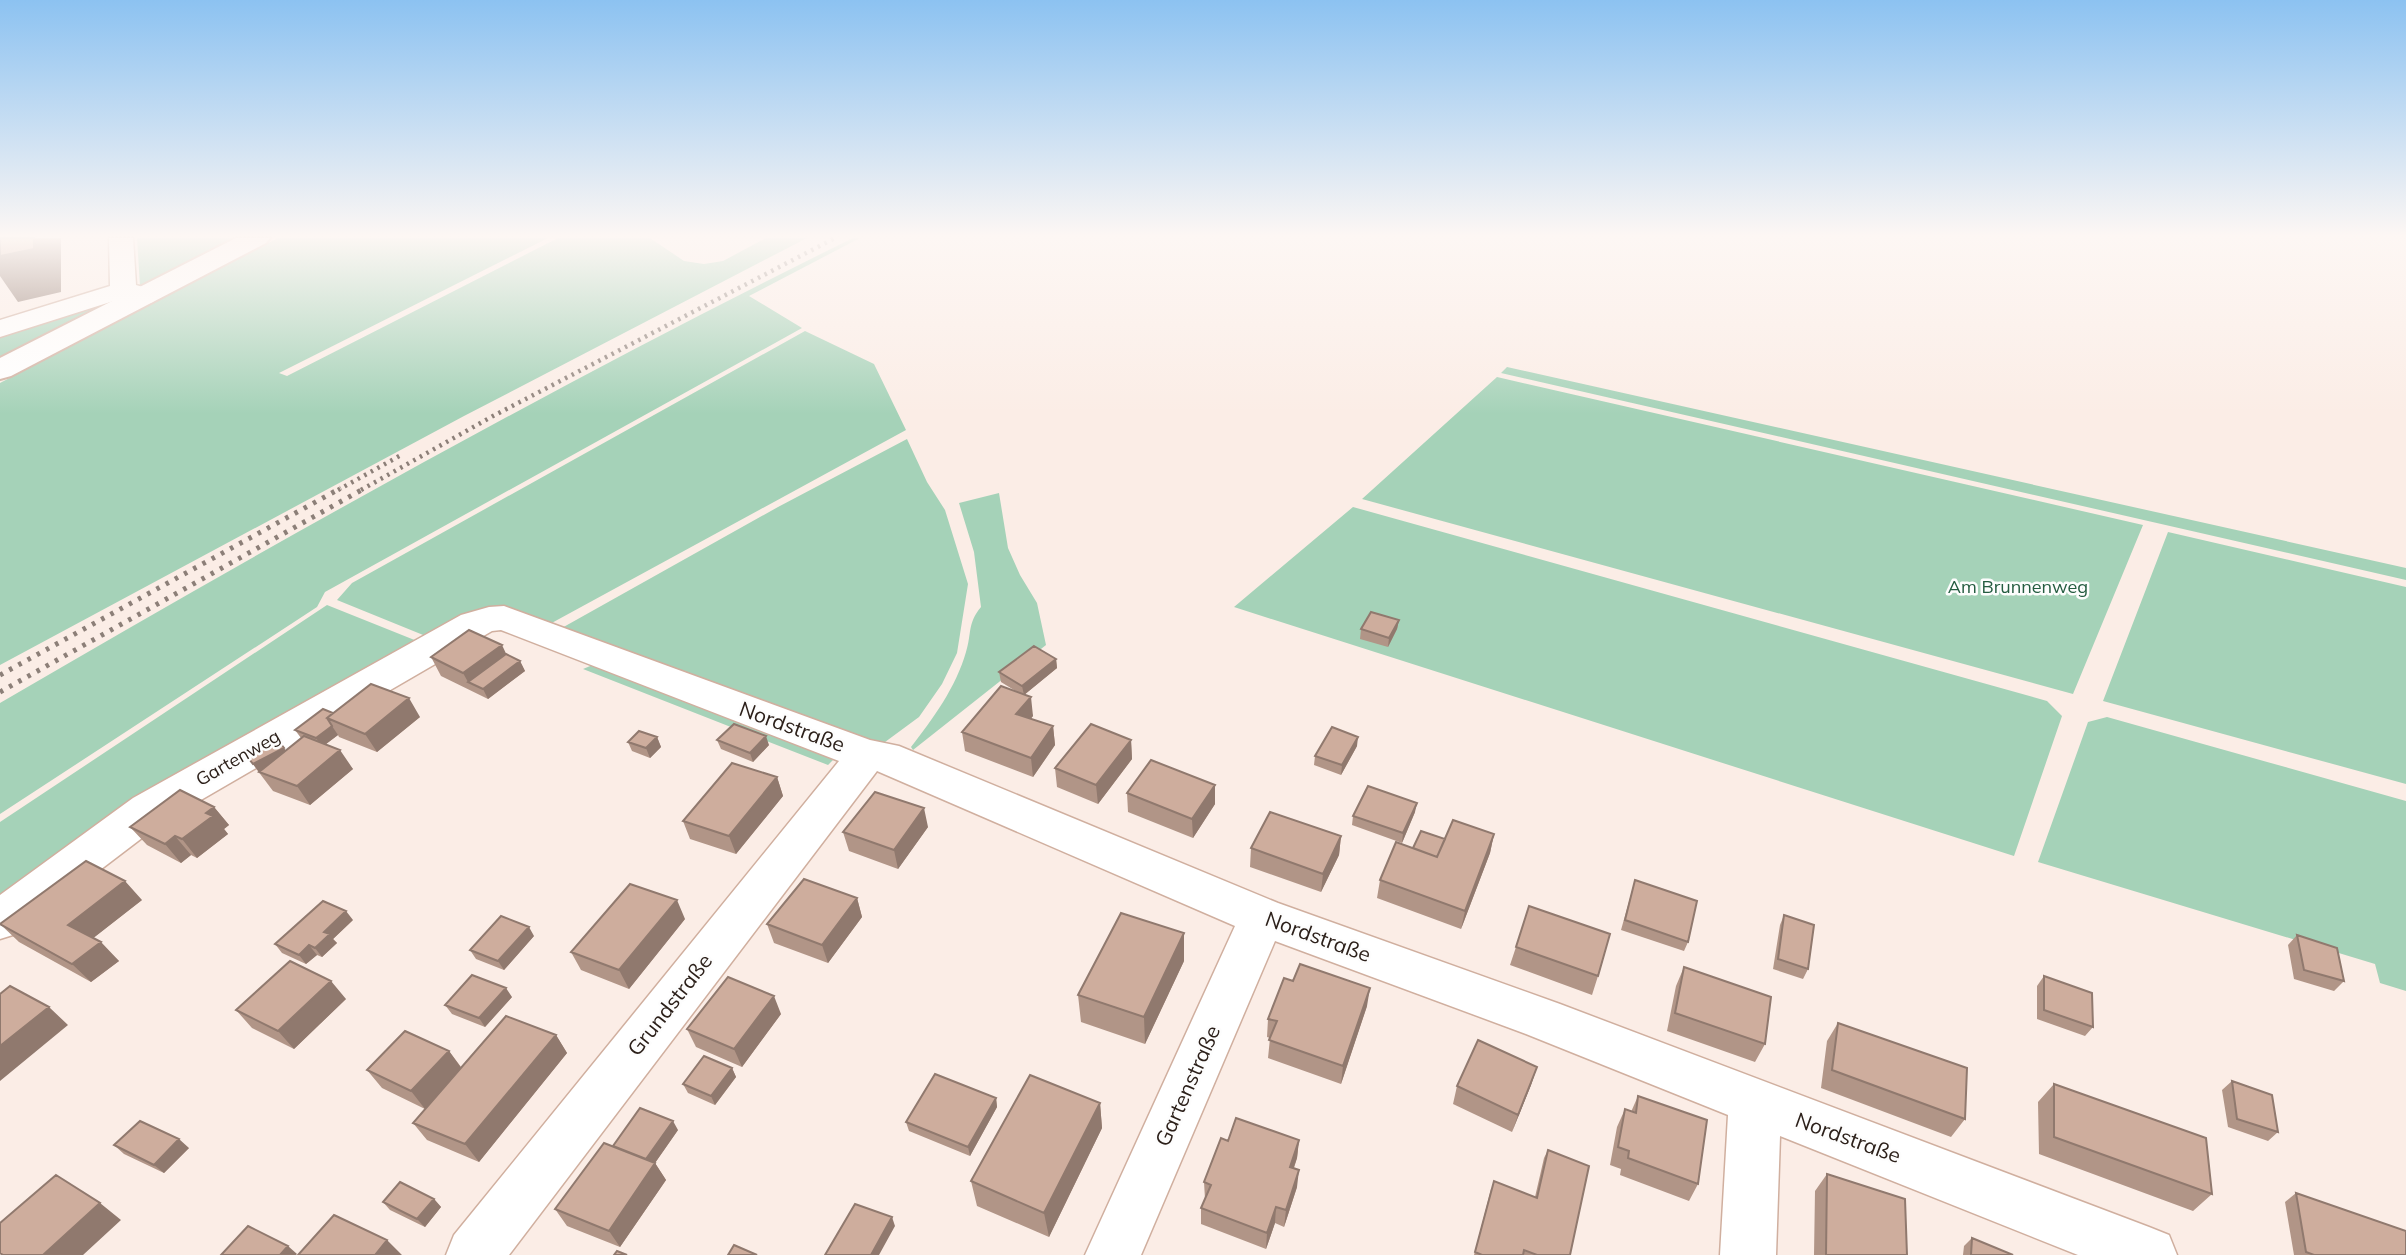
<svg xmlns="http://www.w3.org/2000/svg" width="2406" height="1255" viewBox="0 0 2406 1255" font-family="Mulish,sans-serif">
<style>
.green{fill:#a5d2b8}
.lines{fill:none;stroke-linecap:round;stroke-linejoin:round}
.minor-casing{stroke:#d0af9f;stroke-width:3}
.tertiary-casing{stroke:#d0af9f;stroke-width:4}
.minor{fill:#fff;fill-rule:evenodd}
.tertiary{fill:#fff;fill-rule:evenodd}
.rail-far1{stroke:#8c7f78;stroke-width:4.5;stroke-dasharray:2.5 5;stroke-linecap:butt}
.rail{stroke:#8c7f78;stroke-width:5;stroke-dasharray:3.5 7;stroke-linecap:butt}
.wall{fill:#b19587}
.shaded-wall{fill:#90796e}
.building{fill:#cead9d;stroke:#90796e;stroke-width:2}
.labels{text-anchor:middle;stroke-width:5;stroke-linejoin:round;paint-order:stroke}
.park-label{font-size:18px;fill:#245c40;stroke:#fdfdfd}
.street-label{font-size:18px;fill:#2c201a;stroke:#fdfdfd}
.near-street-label{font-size:21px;fill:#2c201a;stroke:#fdfdfd}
</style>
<rect width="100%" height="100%" fill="#fbede6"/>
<path class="green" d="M137,238H247L161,281L140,286Z
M278,238H548L279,373L287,376L558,238H650L684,261L704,264L723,261L766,238H807L464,416L0,665V383Z
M853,238H860L749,296L802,328L325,592L317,607L0,814V703C279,540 563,381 853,238Z
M104,303L105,307L0,363V331Z
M805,331L874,364L906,430L548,625L504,609L433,639L337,600L352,583Z
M1507,367L2406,568V580L1501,373Z
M1497,377L2143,525L2073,694L1362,499Z
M907,439L927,482L945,510L968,584L957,653L942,684L919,717L881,745L560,629L778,507Z
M999,493L1008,548L1020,575L1037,603L1046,645L913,750L911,747C933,719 956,687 966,652C972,633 967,624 981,607L974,552L959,503Z
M1353,507L2047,701L2062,716L2014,856L1234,607Z
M2168,532L2406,587V784L2103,701Z
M327,605L422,643L0,911V822Z
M595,664L820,753L833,760L828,765L583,669Z
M2107,717L2406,801V991L2380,983L2375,964L2038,862L2088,722Z"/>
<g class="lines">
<defs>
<path id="minor" d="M109,238H133L136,285L153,290L157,296L153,302L144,304L123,298L0,337V320L110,286Z
M504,606L870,740L899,746L1278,903L1560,1004L2149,1227L2169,1235L2177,1255H2078L1780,1136L1776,1255H1720L1728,1115L1526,1034L1275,941L1141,1255H1085L1235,926L877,771L509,1255H446L454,1235L839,761L501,630L492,631L163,822L16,934L0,939V895L133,798L461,615L489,607Z"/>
<path id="tertiary" d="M236,238H270L266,243L11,376L0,379V358Z"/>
</defs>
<use href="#minor" class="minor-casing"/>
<use href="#tertiary" class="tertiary-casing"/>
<use href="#minor" class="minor"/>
<use href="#tertiary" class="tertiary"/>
<path class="rail-far1" d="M338,490L403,454
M361,490L493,416L835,238"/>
<path class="rail" d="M0,675L341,488
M0,692L365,488"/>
</g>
<path class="wall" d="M1399,620L1397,629L1388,647L1360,639L1361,629Z
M506,654L520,661L525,671L488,699L441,676L431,657Z
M1056,659L1057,668L1024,695L1033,716L1030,719L1053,726L1055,745L1033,777L965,751L962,732L1019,693L1001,682L999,672Z
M333,713L420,717L377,752L339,737L338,735L326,744L353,769L310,805L273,791L246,755L286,750L301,738L295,730Z
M657,737L661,747L650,758L632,751L628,742Z
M717,740L769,745L753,762L721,749Z
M1131,740L1132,759L1098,804L1057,787L1055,768Z
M1357,746L1341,775L1314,765L1315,756Z
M777,777L783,796L736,854L690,839L683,821Z
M1215,785V804L1193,838L1128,812L1127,793Z
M214,807L229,825L224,829L228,834L197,858L191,855L181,863L147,845L130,827Z
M1415,812L1402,843L1352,825L1353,816Z
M928,827L898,869L849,851L843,832Z
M1494,834L1490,853L1461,929L1377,898L1380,880L1413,848L1445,839Z
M1341,836L1339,855L1321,892L1250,867L1251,848Z
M1635,880L1688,942L1684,951L1621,930Z
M857,898L862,917L828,963L774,943L767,924Z
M142,900L93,938L119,961L91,982L19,942L0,924Z
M1784,915L1808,969L1803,979L1773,969L1780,925Z
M685,919L629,989L581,970L571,952Z
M353,920L333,939L337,943L322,957L317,955L306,964L282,953L275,944Z
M2297,935L2344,981L2334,991L2294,979L2288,945Z
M534,936L504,970L476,959L470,950Z
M1516,947L1598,976L1592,995L1510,965Z
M1184,961L1145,1044L1081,1022L1078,995Z
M1684,967L1765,1044L1755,1062L1667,1031L1676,986Z
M2044,976L2093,1027L2085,1036L2037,1019V986Z
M512,997L485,1027L452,1014L445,1005Z
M346,999L294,1049L252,1028L236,1010Z
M1367,1006L1341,1084L1268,1058L1270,1038L1267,1037L1268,1019Z
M781,1014L742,1067L696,1047L687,1029Z
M1838,1023L1965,1119L1951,1137L1821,1088L1827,1041Z
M556,1035L567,1053L479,1162L427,1140L413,1123L425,1109L382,1088L367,1070L449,1051L461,1067Z
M1537,1067L1531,1085L1512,1132L1453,1104L1457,1086Z
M732,1068L736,1077L715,1105L688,1093L683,1084Z
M2232,1081L2278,1132L2268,1141L2228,1127L2222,1090Z
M2054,1084L2212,1194L2193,1211L2039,1154L2038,1102Z
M1638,1096L1698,1184L1689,1201L1620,1175L1621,1169L1610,1165L1617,1127L1625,1109L1631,1112Z
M996,1098L997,1107L970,1156L909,1131L906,1122Z
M1100,1103L1102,1128L1049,1237L977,1206L971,1181Z
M678,1130L655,1163L666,1180L620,1247L567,1226L555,1209L613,1146Z
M1299,1140L1297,1158L1294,1168L1297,1187L1284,1227L1275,1223L1266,1249L1201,1224V1208L1205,1199L1204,1182L1228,1141Z
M114,1145L189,1148L164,1173L124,1154Z
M1548,1150L1570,1255H1474L1491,1189L1535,1197L1544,1158Z
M1827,1174L1907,1255H1814L1815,1191Z
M2296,1193L2406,1255H2294L2285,1202Z
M434,1199L441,1207L425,1227L390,1210L383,1202Z
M1972,1238L2013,1255H1963L1964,1246Z"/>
<path class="shaded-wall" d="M34,238H61V292L18,302L0,276V256Z
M1399,620L1397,629L1388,647L1389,638Z
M502,645L511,664L468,682L463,673Z
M1056,659L1057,668L1024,695L1022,686Z
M520,661L525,671L488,699L483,689Z
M1031,697L1033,716L1019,733L1016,714Z
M409,698L420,717L377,752L365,734Z
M332,726L338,735L322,747L316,738Z
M1053,726L1055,745L1033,777L1031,758Z
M766,736L769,745L753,762L750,753Z
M657,737L661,747L650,758L646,748Z
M1358,737L1357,746L1341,775L1342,765Z
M1131,740L1132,759L1098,804L1096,785Z
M284,748L291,758L259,772L253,764Z
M340,750L353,769L310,805L297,786Z
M777,777L783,796L736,854L729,836Z
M1215,785V804L1193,838L1192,819Z
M1417,803L1415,812L1402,843L1403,833Z
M214,807L229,825L224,829L228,834L197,858L182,839L206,813Z
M924,808L928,827L898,869L894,850Z
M1494,834L1490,853L1461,929L1465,911Z
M175,836L191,855L181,863L165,844Z
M1341,836L1339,855L1321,892L1323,874Z
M125,881L142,900L87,943L68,925Z
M857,898L862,917L828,963L822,945Z
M677,900L685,919L629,989L619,970Z
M346,911L353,920L333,939L337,943L322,957L315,948L324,932Z
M529,927L534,936L504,970L498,961Z
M1184,933V961L1145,1044L1144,1017Z
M101,942L119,961L91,982L72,964Z
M309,945L317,955L306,964L299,955Z
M331,981L346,999L294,1049L278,1031Z
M506,988L512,997L485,1027L479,1018Z
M1370,988L1367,1006L1341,1084L1343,1066Z
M774,996L781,1014L742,1067L734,1049Z
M49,1007L68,1025L0,1081V1046Z
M556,1035L567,1053L479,1162L465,1144Z
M449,1051L462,1069L425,1109L411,1091Z
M1537,1067L1531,1085L1512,1132L1518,1115Z
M732,1068L736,1077L715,1105L711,1096Z
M996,1098L997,1107L970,1156L968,1147Z
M1100,1103L1102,1128L1049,1237L1044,1213Z
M673,1121L678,1130L648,1173L643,1164Z
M179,1139L189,1148L164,1173L154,1165Z
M1299,1140L1297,1158L1288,1184L1290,1167Z
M655,1163L666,1180L620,1247L609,1231Z
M1299,1170L1297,1187L1284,1227L1286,1210Z
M434,1199L441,1207L425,1227L417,1219Z
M100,1203L121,1220L83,1255H43Z
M1276,1207L1275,1223L1266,1249L1267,1233Z
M892,1217L895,1226L879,1255H871Z
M387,1240L402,1255H375Z
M288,1246L297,1254L296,1255H280Z"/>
<path class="building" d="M0,238H34V249L0,256Z
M1371,612L1399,620L1389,638L1361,629Z
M469,630L502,645L463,673L431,657Z
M1034,646L1056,659L1022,686L999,672Z
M506,654L520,661L483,689L468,682Z
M371,684L409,698L365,734L327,718Z
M1001,686L1031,697L1016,714L1053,726L1031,758L962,732Z
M323,709L333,713L327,718L332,726L316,738L295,730Z
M734,724L766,736L750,753L717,740Z
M1091,724L1131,740L1096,785L1055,768Z
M1332,727L1358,737L1342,765L1315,756Z
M639,731L657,737L646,748L628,742Z
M304,736L340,750L297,786L259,772Z
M277,739L284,748L253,764L246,755Z
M1151,760L1215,785L1192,819L1127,793Z
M732,763L777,777L729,836L683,821Z
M1368,786L1417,803L1403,833L1353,816Z
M180,790L214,807L206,813L213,816L182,839L175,836L165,844L130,827Z
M875,792L924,808L894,850L843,832Z
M1270,812L1341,836L1323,874L1251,848Z
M1453,820L1494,834L1465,911L1380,880L1396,842L1437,857Z
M1421,831L1445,839L1437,857L1413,848Z
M86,861L125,881L68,925L101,942L72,964L0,924Z
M804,879L857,898L822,945L767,924Z
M1635,880L1697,901L1688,942L1625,920Z
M630,884L677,900L619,970L571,952Z
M323,901L346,911L324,932L330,934L315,948L309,945L299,955L275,944Z
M1529,906L1610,934L1598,976L1516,947Z
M1121,913L1184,933L1144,1017L1078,995Z
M1784,915L1814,925L1808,969L1778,959Z
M501,916L529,927L498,961L470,950Z
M2297,935L2337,948L2344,981L2304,970Z
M290,961L331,981L278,1031L236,1010Z
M1300,964L1370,988L1343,1066L1269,1040L1277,1021L1268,1019L1284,978L1293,981Z
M1684,967L1771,997L1765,1044L1675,1013Z
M472,975L506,988L479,1018L445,1005Z
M2044,976L2092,993L2093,1027L2044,1010Z
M728,977L774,996L734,1049L687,1029Z
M10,986L49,1007L0,1046V994Z
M506,1016L556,1035L465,1144L413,1123Z
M1838,1023L1967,1068L1965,1119L1832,1070Z
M405,1031L449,1051L411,1091L367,1070Z
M1478,1040L1537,1067L1518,1115L1457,1086Z
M704,1056L732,1068L711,1096L683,1084Z
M935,1074L996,1098L968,1147L906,1122Z
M1030,1075L1100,1103L1044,1213L971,1181Z
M2232,1081L2272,1095L2278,1132L2237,1119Z
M2054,1084L2206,1138L2212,1194L2054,1137Z
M1638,1096L1707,1120L1698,1184L1628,1158L1629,1151L1618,1147L1625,1109L1636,1113Z
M640,1108L673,1121L646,1159L613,1146Z
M1236,1118L1299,1140L1290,1167L1299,1170L1286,1210L1276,1207L1267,1233L1201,1208L1211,1185L1204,1182L1221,1138L1228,1141Z
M140,1121L179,1139L154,1165L114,1145Z
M604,1143L655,1163L609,1231L555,1209Z
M1548,1150L1589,1166L1570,1255H1537L1524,1250L1523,1255H1482L1475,1252L1494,1181L1537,1198Z
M1827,1174L1905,1199L1907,1255H1826Z
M56,1175L100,1203L43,1255H3L0,1253V1223Z
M400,1182L434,1199L417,1219L383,1202Z
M2296,1193L2406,1231V1255H2314L2306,1252Z
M855,1204L892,1217L871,1255H825Z
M334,1215L387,1240L375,1255H298Z
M248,1226L288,1246L280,1255H221Z
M1972,1238L2013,1255H1971Z
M734,1245L757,1255H728Z
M617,1251L627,1255H614Z"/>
<linearGradient id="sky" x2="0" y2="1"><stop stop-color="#8cc2f1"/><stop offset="0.57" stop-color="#fdf7f4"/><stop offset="1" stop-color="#fdf7f4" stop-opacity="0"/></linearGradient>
<rect width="2406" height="414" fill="url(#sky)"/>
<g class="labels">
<g class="park-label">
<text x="2018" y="593">Am Brunnenweg</text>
</g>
<g class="street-label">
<text transform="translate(238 758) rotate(-30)" y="6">Gartenweg</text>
</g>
<g class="near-street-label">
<text transform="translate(792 727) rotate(20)" y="7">Nordstraße</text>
<text transform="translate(1318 937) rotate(20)" y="7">Nordstraße</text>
<text transform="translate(670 1005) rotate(-52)" y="7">Grundstraße</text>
<text transform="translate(1188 1086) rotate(-66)" y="7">Gartenstraße</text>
<text transform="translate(1848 1138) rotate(20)" y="7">Nordstraße</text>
</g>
</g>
</svg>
